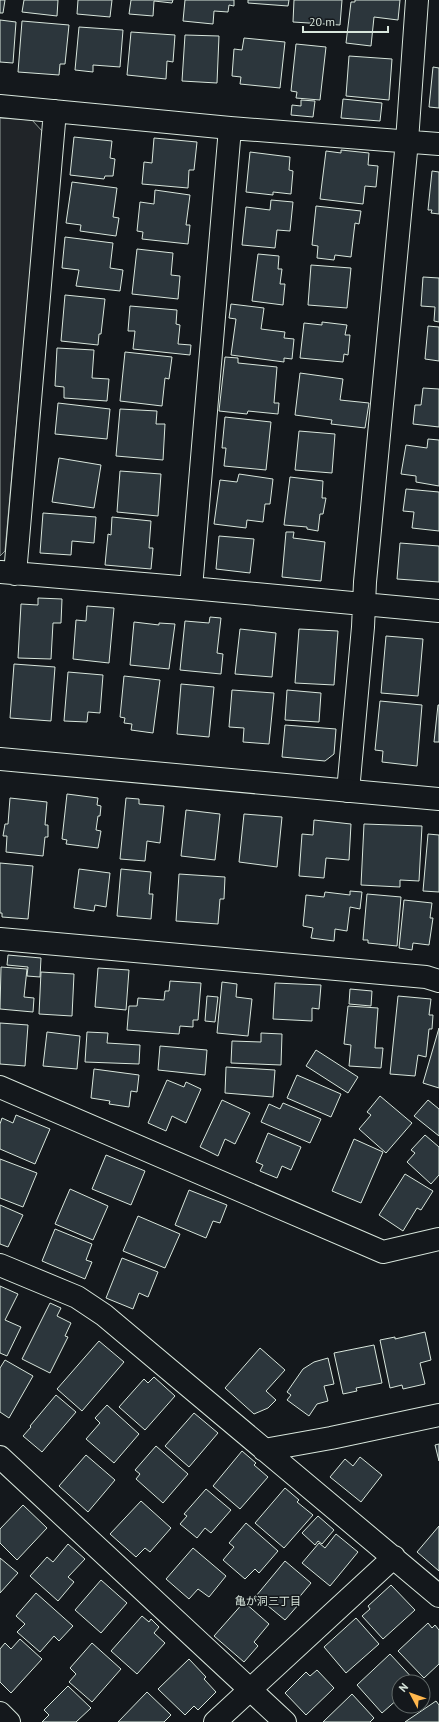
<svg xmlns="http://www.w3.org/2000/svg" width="439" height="1722" viewBox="0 0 439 1722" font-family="'PT Sans','Noto Sans JP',sans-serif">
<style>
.green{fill:#202428;stroke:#939e99}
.building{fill:#2c363c;stroke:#d8e6dc}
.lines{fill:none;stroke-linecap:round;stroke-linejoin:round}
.street-casing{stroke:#d8e6dc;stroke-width:24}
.secondary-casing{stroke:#d8e6dc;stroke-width:24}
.street{stroke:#14181c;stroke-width:22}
.secondary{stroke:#14181c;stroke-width:22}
.labels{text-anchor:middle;stroke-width:3;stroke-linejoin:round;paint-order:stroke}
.neighbourhood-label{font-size:11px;fill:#d8e6dc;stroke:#14181c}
</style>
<rect width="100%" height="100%" fill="#14181c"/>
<path class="green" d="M0,118L32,120L43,132L5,551L0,556Z"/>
<path class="building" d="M0,0H5L3,13H0Z
M24,0H58L57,16L22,12Z
M78,0H112L110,17L77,14Z
M131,0H173L172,3L154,1L153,16L129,14Z
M185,0H234V6L229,5L228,12L214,11L213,24L183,21Z
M248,0H289L288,6L248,3Z
M294,0H342L340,25L293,22Z
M355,0H400L398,20L374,17L371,46L346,43L351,2H355Z
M0,20L16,22L13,63L0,62Z
M22,21L69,25L65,64H60L59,75L18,72Z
M79,27L123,30L120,67L93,65V72L75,70Z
M131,32L175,35L173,62L167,61L166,79L127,75Z
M185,35L219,36L217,83L182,81Z
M244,38L285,42L280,88L240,84L241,77L232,76L234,49L242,50Z
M296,44L326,47L320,100L296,98L297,92L291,91Z
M349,56L392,59L389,100L346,96Z
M433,67L439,68V108L429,107Z
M343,99L382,103L380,121L341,118Z
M301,100L315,101L313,117L291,115L292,105L301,106Z
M74,137L112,141L110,158L115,159L113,176H105L104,179L70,175Z
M154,138L197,142L194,170H189L188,188L142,184L144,162L152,163Z
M341,150L369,153L368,165L378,166L376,187L365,186L363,204L320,199L326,151L341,153Z
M250,152L290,157L289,170L293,171L291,194L273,192V195L246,192Z
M432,171L439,172V214L431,213L432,210H428Z
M72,182L117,188L113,217L119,218L116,236L80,231L81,225L66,223Z
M155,190L190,195L186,225H190L188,244L142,239L143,232L137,231L140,202L154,204Z
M271,200L293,202L290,231L277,230L275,248L242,245L246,207L270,210Z
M316,206L361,211L359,224L355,223L351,257L335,255L334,260L317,258L318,246L312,245Z
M65,237L113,243L110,268L123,270L120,291L76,286L79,270L62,268Z
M137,249L173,253L171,275L180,276L178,299L132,294Z
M258,254L279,256L278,269H282L280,284H285L283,305L252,301Z
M311,265L351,268L347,308L308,305Z
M423,277L439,278V322L434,321L435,307L421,306Z
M65,295L105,299L101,334H99L98,345L61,341Z
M231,304L264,308L261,329L285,332L284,338L294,339L292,359L284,358V362L231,355L236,319L229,318Z
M130,306L177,310L176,324L180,325L178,344L191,345L190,355L133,349L135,331H128Z
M322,322L347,325L345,335H350L348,355L344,354L343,362L300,358L304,323L322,325Z
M428,326L439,327V361L425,359Z
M57,348L94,350L92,378L109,379L107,401L64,398V387L55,386Z
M125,352L172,357L169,379L165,378L162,406L120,401Z
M225,357L238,358V363L277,367L274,403H279L278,414L248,411L247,414L219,411Z
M300,373L343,379L340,400L369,403L365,428L331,424L332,420L295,415Z
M423,388L439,389V427L413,424L415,405H421Z
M58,403L110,409L107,439L55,434Z
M120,409L157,411L156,424H165L163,460L116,456Z
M225,417L271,422L266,470L224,466L226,448H222Z
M299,431L335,434L332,473L295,470Z
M428,439L439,440V486L416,482V476L401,474L406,445L427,448Z
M59,458L101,465L94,508L52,502Z
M120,471L161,474L158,516L117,512Z
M239,474L273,479L270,504H265L263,522L247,520L246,528L214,524L220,480L237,482Z
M290,477L323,481L322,498H326L323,514H320L318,531L307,529V527L284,525Z
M406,489L439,492V531L412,528L414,512L403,511Z
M43,513L96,517L94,543L72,541L71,555L40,553Z
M112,517L151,521L149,548H153L151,569L105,565L108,534L111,535Z
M286,532H294L293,538L325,542L321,581L282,577Z
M219,536L254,539L250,573L216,569Z
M400,543L439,546V582L397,579Z
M38,598L62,599L61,623H53L51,659L18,658L21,604L38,605Z
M87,606L114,608L109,663L73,659L76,620L86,621Z
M210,617L221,618L217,653L223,654L221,674L180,670L185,621L209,623Z
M134,622L159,625V623L175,624L169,669L130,665Z
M240,629L276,633L272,677L235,674Z
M299,629L338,631L334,685L295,683Z
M386,636L423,639L418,696L381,693Z
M14,664L55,667L51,721L10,718Z
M68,672L103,675L100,713L88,712L87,722L64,721Z
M124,676L160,680L153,733L131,730L132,724L124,723L125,718L120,717Z
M181,684L214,687L209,737L177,734Z
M232,690L274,693L269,744L243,742L244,728L229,727Z
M287,690L321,693L319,722L285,720Z
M380,701L422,705L417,766L382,762L383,751L375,750Z
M438,705H439V742H434Z
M285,725L336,729L334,754L325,761L282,757Z
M67,794L98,798L97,805L101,806L100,816H98L96,830L101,831L98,848L66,844L67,840L62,839Z
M10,798L47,802L45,825H48V837H45L43,856L6,852L7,836H3L5,824H8Z
M126,798L139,799V804L164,806L160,843L147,841L145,861L120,859Z
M186,810L220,814L215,860L181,856Z
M244,814L282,817L277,867L239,862Z
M314,820L351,824L349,860L326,858L324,878L299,876L302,834L313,835Z
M364,824L422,826L419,881L400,880V887L361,885Z
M428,834L439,835V892L423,891Z
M0,863L33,866L28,919L2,917V913H0Z
M79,869L110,873L106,907L95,905L94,911L74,908Z
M121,869L151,872L149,894H153L151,919L117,916Z
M179,874L225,877L224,899H220L218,924L176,921Z
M350,891L362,892L360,909L350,907L347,931L335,929L334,941L311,938L313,928L303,926L306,895L324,897L325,892L350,895Z
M367,894L401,897L397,946L368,943V940H363Z
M404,900L432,903L430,918H433L429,945L413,943L412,950L399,948Z
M8,955L41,958L40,977L27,976L28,967L7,965Z
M1,967L27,969L24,997L34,998L33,1012L0,1009Z
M98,968L129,970L126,1010L95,1007Z
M41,972L74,974L72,1016L39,1014Z
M170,981L201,983L198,1020H193V1027L180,1026L179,1034L127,1030L129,1006H137L138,998L164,1000L165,991H169Z
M222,982L237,984L236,997L252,999L248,1036L217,1033Z
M275,983L321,985L319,1009L312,1008V1021L273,1019Z
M350,989L372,991L371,1006L349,1004Z
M207,996L218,997L215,1022L205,1021Z
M398,996L431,999L429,1015H433L432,1029H429L426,1057L418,1055L415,1076L390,1074Z
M348,1006L378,1008L375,1048H383L381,1068L349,1066L351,1045L344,1044Z
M0,1023L28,1025L25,1066L0,1064Z
M439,1028V1088L423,1083Z
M47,1032L80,1036L77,1069L43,1066Z
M87,1032L108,1033L107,1043L140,1045L139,1064L85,1062Z
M261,1033L282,1034L281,1065L231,1063L232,1041L261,1042Z
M160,1046L207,1050L205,1075L158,1070Z
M316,1050L358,1077L348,1093L306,1066Z
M226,1067L275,1070L273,1097L225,1093Z
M94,1069L139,1075L137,1092L131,1091L129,1107L109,1104L110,1101L91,1098Z
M297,1075L341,1094L331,1117L287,1098Z
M167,1080L184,1087L186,1082L201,1089L186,1123L172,1116L166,1131L148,1123Z
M380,1096L412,1123L386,1153L359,1129L371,1115L367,1112Z
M222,1100L250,1113L235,1144L225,1139L218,1156L200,1147Z
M428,1100L439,1109V1136L414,1116Z
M283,1103L321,1119L310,1143L261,1122L269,1104L280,1109Z
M16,1115L50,1129L35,1164L0,1149V1124L2,1118L13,1123Z
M268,1133L301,1147L291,1170L282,1166L277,1178L260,1171L263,1165L256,1162Z
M425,1135L439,1147V1175L431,1184L407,1162L415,1153L411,1150Z
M354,1139L383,1152L361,1203L332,1191Z
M106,1155L145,1171L131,1205L92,1189Z
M0,1159L37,1173L23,1207L0,1198Z
M405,1174L433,1191L421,1210L417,1208L403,1231L379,1215Z
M70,1189L108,1206L93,1240L55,1224Z
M189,1190L227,1205L220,1223L213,1221L206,1238L175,1225Z
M0,1205L23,1215L8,1247L0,1244Z
M138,1216L180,1234L165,1268L123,1251Z
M55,1229L92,1244L86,1260L92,1262L85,1279L42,1261Z
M122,1258L158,1272L148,1297L139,1293L133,1309L106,1298Z
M0,1286L18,1294L5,1320L21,1327L7,1356L0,1353Z
M50,1303L61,1308L57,1316L71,1323L65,1336L68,1337L50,1373L22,1359Z
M425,1332L431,1360L420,1363L425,1384L403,1389L402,1385L390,1388L380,1340L395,1337V1339Z
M99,1341L124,1362L82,1411L57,1389Z
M374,1345L382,1383L356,1388L357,1391L343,1394L334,1353Z
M260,1348L285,1370L266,1391L276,1400L268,1408L254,1414L225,1388Z
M328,1358L334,1384L324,1386L328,1401L317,1404L309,1416L287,1400L291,1395L287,1392L303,1369L314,1362Z
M5,1360L33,1376L9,1418L0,1412V1368Z
M154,1377L175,1396L145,1430L119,1407L144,1379L148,1383Z
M56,1395L76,1412L42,1452L23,1436L31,1427L30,1426Z
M107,1405L139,1434L114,1463L86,1439L100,1423L95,1418Z
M194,1413L218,1433L189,1467L165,1446Z
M439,1444V1461L435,1445Z
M156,1446L188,1474L163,1503L136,1479L140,1474L135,1470Z
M242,1451L256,1463L254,1465L268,1477L240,1509L213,1486Z
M86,1455L115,1480L88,1512L59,1486Z
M360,1457L382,1475L361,1502L330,1477L345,1459L353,1466Z
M285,1488L299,1500L297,1502L313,1515L284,1548L255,1523Z
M206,1489L231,1510L211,1533L205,1528L197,1538L180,1524L187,1516L184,1514Z
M141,1501L171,1528L150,1552L145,1548L136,1557L110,1534Z
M23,1505L47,1528L17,1560L0,1543V1529Z
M318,1516L334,1530L322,1544L318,1541L315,1545L302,1533Z
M246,1523L278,1551L259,1573L255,1569L245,1579L223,1560L234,1547L229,1543Z
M439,1526V1571L417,1552Z
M336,1534L358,1552L330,1586L302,1563L319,1543L325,1548Z
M68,1544L85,1559L68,1577L74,1582L58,1601L30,1576L47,1557L53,1562Z
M193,1548L226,1576L209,1597L198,1589L189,1599L166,1579Z
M0,1558L18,1573L0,1593Z
M285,1561L311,1583L296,1601L299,1604L285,1620L256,1596Z
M101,1580L127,1603L101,1633L75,1610Z
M391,1585L415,1610L383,1639L362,1616L370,1609L368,1606Z
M36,1593L73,1626L59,1641L54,1636L40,1652L17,1632L25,1624L16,1616Z
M244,1602L269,1624L254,1642L258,1646L244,1662L214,1636Z
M142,1616L149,1622L151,1619L159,1627L154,1633L165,1643L137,1674L111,1651Z
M356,1618L379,1644L346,1673L324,1647Z
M428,1623L432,1628L435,1625L439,1630V1664L424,1678L398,1651Z
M20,1639L42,1659L11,1693L0,1682V1649L5,1643L11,1649Z
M92,1643L121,1669L92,1702L69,1682L76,1674L70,1668Z
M390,1654L416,1682H399V1698L382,1713L357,1685Z
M189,1659L206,1677L204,1679L216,1692L198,1710L194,1706L185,1715L158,1689Z
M317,1670L334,1688L306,1715L285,1693L306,1672L310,1676Z
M68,1686L91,1708L76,1722H42L49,1715L44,1710Z
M147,1692L171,1715L164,1722H118Z
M352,1694L374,1718L370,1722H323Z
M436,1701L439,1705V1722H405Z"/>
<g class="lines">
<defs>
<path id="street" d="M0,106L230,128L439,144
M1,572L191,588L439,611
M15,574L55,111
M191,588L230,128
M348,791L363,627L365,582L407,141L417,0
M0,939L426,977L439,981
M0,1087L383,1252L439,1239
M0,1265L77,1297L104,1315L439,1596
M264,1450L331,1438L439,1415
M0,1457L285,1722
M0,1713L9,1722
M215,1722L394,1557"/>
<path id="secondary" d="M0,759L439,799"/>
</defs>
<use href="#street" class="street-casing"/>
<use href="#secondary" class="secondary-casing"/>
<use href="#street" class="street"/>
<use href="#secondary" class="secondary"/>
</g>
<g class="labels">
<g class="neighbourhood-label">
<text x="268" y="1605">亀が洞三丁目</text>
</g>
</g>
<g transform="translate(411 1694) rotate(311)"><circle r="19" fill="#14181c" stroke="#626a69"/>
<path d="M0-3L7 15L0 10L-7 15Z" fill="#ffb74d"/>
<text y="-6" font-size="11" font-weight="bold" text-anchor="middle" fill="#d8e6dc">N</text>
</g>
<path d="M303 26v6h85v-6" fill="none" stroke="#d8e6dc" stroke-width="2"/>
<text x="309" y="26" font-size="12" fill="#d8e6dc" stroke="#14181c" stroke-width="3" paint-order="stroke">20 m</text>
</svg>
